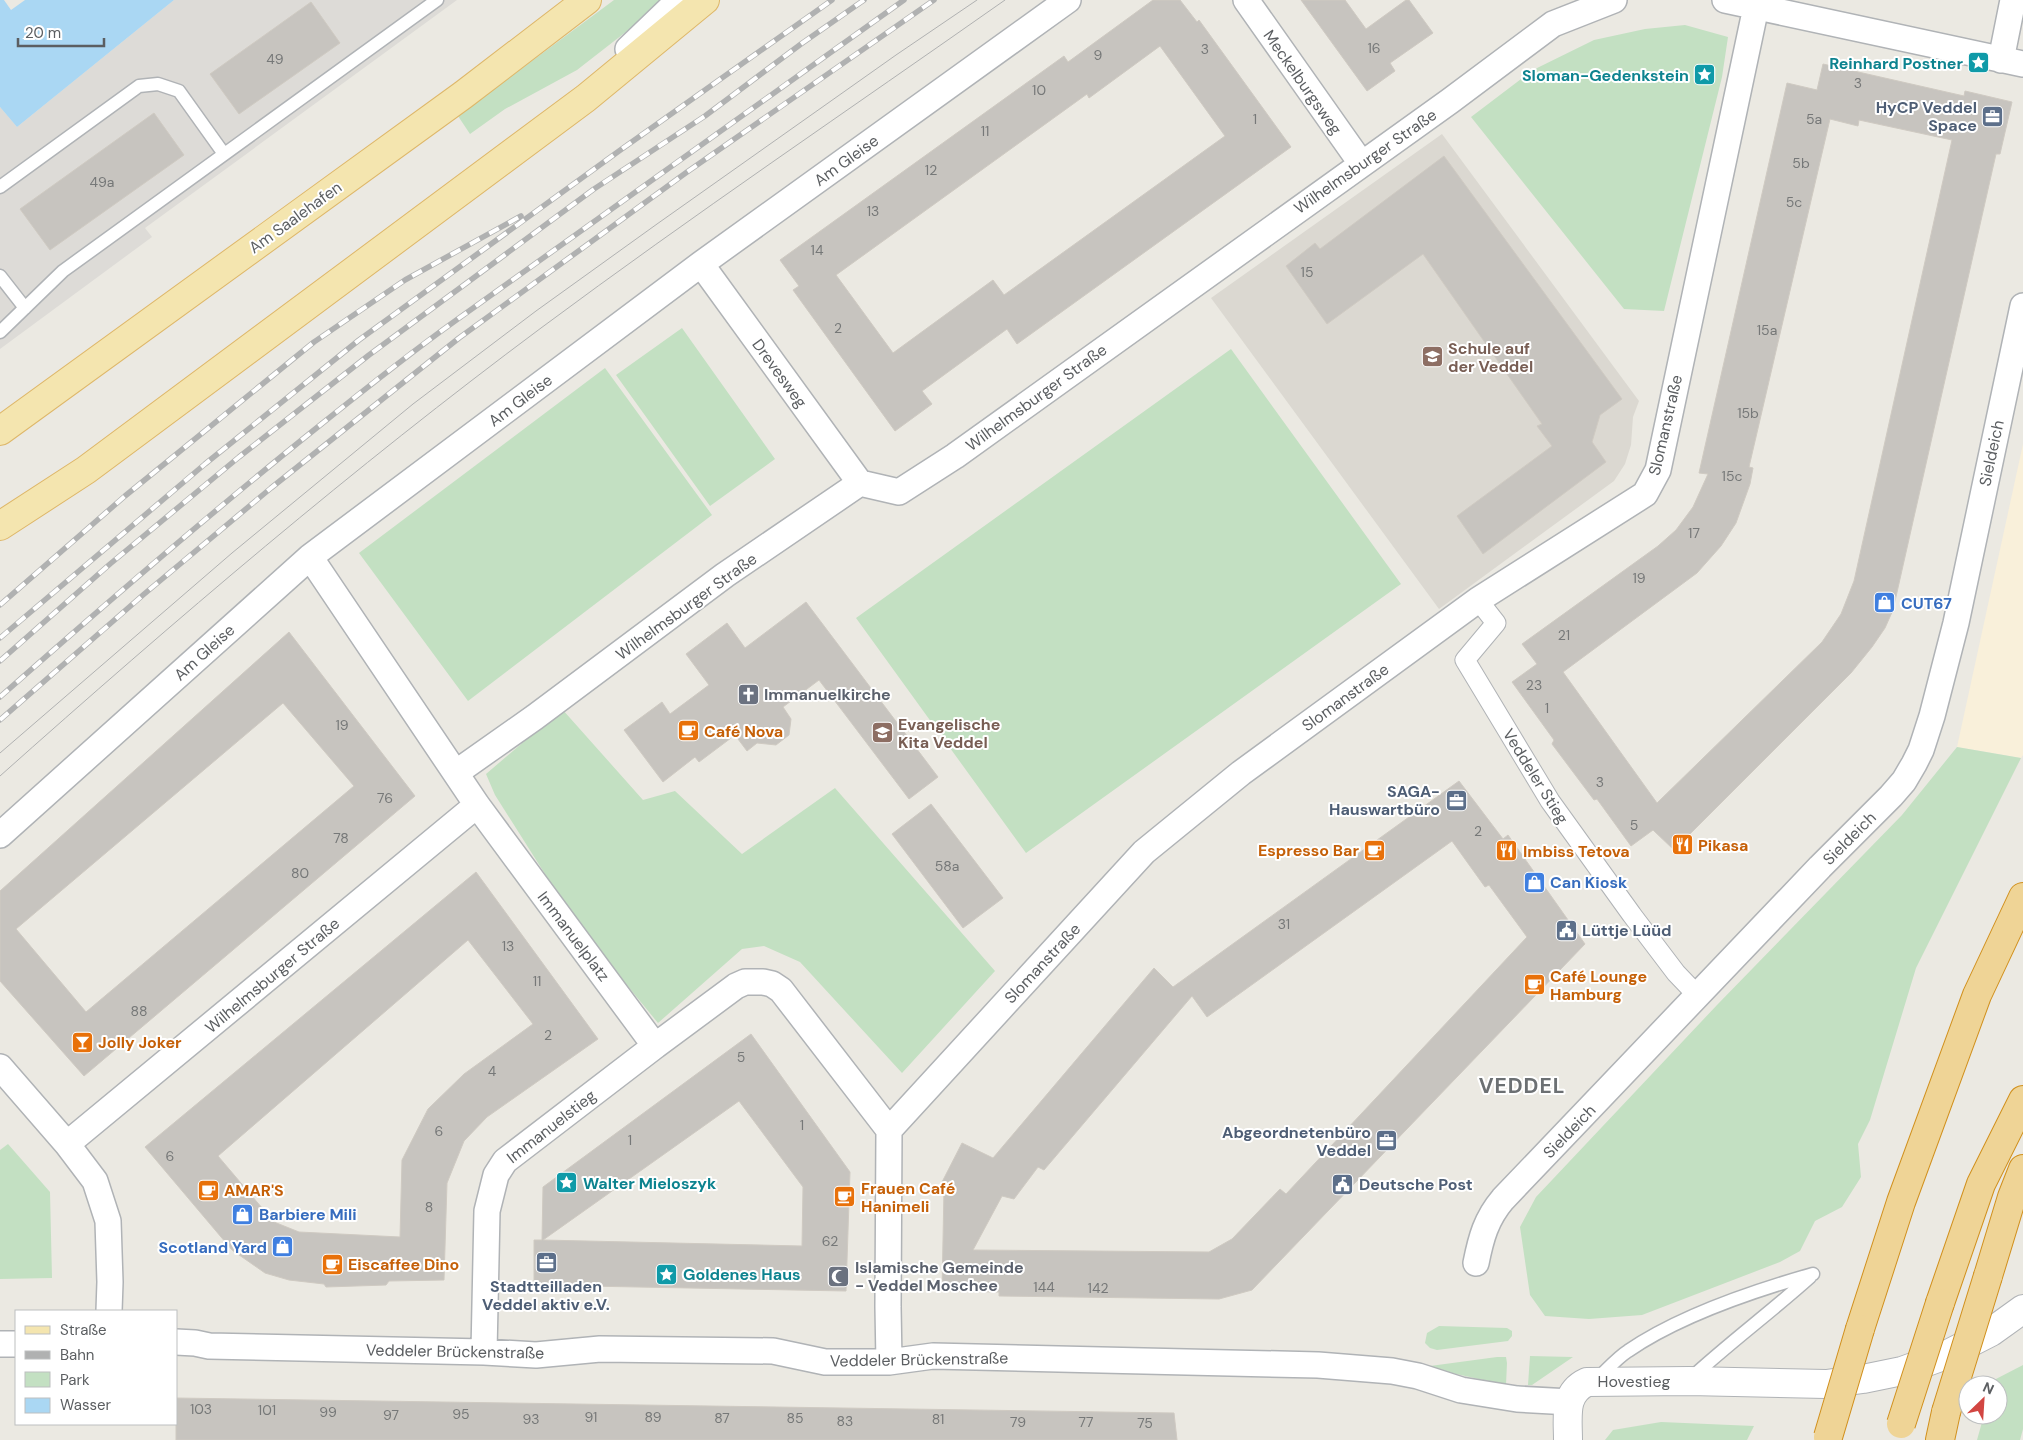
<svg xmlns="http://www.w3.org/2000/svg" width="2023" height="1440" viewBox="0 0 2023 1440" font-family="'DM Sans',sans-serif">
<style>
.commercial{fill:#f9f0da}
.industrial{fill:#dddbd7}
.education{fill:#dbd8d1}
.green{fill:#c3e0c2}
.water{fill:#aad7f3}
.pier{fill:#ebe9e2}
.building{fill:#c7c4bf;stroke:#cfcac2;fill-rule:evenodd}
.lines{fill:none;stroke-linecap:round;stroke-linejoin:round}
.service-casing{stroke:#b0b3b6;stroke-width:15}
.pedestrian-casing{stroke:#b0b3b6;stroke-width:21}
.minor-casing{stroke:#b0b3b6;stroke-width:28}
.tertiary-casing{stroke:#b0b3b6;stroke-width:30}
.primary-casing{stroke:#deb769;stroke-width:30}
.motorway-casing{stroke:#d1901d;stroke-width:30}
.service{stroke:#fff;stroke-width:12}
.pedestrian{stroke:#fff;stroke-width:19}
.minor{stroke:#fff;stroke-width:25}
.tertiary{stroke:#fff;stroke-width:28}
.primary{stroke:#f4e5af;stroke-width:28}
.motorway{stroke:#efd496;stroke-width:28}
.tram{stroke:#b0b1b1;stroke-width:1}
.rail-casing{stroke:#b0b1b1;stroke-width:5.5}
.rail{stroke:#fff;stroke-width:4;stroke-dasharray:11;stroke-linecap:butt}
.motorway-bridge-casing{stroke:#d1901d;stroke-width:30;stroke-linecap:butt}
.motorway-bridge{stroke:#efd496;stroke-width:28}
.labels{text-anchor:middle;stroke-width:4;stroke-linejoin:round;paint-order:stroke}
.number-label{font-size:14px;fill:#767878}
.culture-label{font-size:16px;font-weight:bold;fill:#0d838f;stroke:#fff;text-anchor:end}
.street-label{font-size:16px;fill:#5b5e61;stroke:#fff}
.service-label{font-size:16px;font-weight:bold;fill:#4e5e75;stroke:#fff;text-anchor:end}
.education-label{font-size:16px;font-weight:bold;fill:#785e54;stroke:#fff;text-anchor:start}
.shop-label{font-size:16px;font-weight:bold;fill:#366cbe;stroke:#fff;text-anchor:start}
.worship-label{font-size:16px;font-weight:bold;fill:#5b616d;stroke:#fff;text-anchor:start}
.food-label{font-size:16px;font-weight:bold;fill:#c56008;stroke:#fff;text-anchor:start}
.district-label{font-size:21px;font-weight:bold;letter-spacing:1px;fill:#6c7073;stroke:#fff}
</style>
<rect width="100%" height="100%" fill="#ebe9e2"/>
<path class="commercial" d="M2023,444V755L2021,758L1957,747Z"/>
<path class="industrial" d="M174,0H457L145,228L152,237L0,349V107L17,127Z"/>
<path class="education" d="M1442,134L1639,401L1633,417L1631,445L1625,464L1614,481L1439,609L1211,298Z"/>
<path class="green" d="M614,0H663L654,10L577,70L505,109L470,134L458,116Z
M1685,25L1728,37L1722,77L1664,311L1624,309L1471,117L1533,70L1594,40L1645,29Z
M682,328L775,459L710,506L616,375Z
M1231,349L1401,584L1026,853L856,618Z
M605,368L712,515L468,701L359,553Z
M562,709L643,800L675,791L742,854L835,788L995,971L902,1073L800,962L764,946L742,949L658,1023L576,923L495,795L486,774Z
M1957,747L2021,758L1916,968L1870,1120L1858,1144L1861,1177L1842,1207L1815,1221L1800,1251L1780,1262L1642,1315L1589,1319L1545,1316L1530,1295L1520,1227L1536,1197L1717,1005L1902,815Z
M8,1144L50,1192L52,1278L0,1279V1150Z
M1439,1326L1507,1328L1512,1331V1336L1508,1341L1437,1350L1430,1348L1425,1343L1427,1333Z
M1530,1356L1573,1357L1532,1385H1528Z
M1497,1357H1506L1507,1363L1506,1385L1429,1368L1430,1366Z
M2023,1365V1429L2020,1440H1977L1984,1415H1998V1385H1992L1994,1380Z
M1661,1422L1754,1426L1747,1440H1605L1613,1430Z"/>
<path class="water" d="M0,0H174L17,127L0,107Z"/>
<path class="pier" d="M4,0H25L11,10Z"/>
<path class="building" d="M1153,0H1180L1197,22L1199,20L1291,147L1017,344L1007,329L922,391L932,404L895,431L793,290L799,286L780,260L1064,56L1068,62ZM1160,46L1225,136L1004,295L993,280L893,353L836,275L1087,94L1089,98Z
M1301,0H1345L1366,29L1406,0H1409L1433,33L1390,63L1395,71L1367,91Z
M311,2L340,43L239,114L210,74Z
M1823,64L1964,96L1965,91L2012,102L2000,154H1996L1893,610L1885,628L1872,647L1851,673L1674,850L1653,830L1631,846L1597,799L1594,800L1552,744L1554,740L1512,682L1537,664L1522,644L1658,546L1676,530L1693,507L1708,474L1699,473L1787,83L1817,90ZM1830,119L1858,126L1859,120L1952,140L1854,581L1841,614L1822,642L1657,803L1563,672L1697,573L1721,546L1736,523L1750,484L1753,468L1749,467Z
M154,113L184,155L50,250L20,209Z
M1444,156L1622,399L1600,415L1592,442L1606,462L1483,554L1457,516L1552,446L1537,426L1542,424L1423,254L1327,324L1286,266L1315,243L1320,249Z
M806,602L938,777L909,799L819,680L783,707L791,719L789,735L776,745L757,743L747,751L735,735L699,762L695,757L663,782L624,730L662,702L670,714L709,685L686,654L727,623L745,648Z
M289,632L415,796L84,1076L0,981V891ZM283,703L354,786L86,1012L16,929Z
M1459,781L1503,839L1508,835L1585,944L1252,1290L1219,1299L999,1296V1292L942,1291L944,1189L940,1186L962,1143L993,1158L1154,968L1173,987ZM1452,841L1485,887L1489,885L1527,937L1286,1194L1280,1189L1232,1239L1209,1252L973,1250L1002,1196L1014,1199L1038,1167L1044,1170L1192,996L1207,1017Z
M931,804L1003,898L963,928L892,834Z
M476,872L598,1039L487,1117L464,1141L447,1183L444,1280L389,1281L386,1285L326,1287L324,1284L289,1280L265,1273L232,1250L145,1147ZM468,940L533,1024L464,1074L428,1109L402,1160L400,1237L299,1232L274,1222L218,1156Z
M751,1034L850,1172L846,1291L534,1285V1240H542L543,1187ZM739,1101L803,1187L802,1246L543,1240Z
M176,1398L1174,1413L1177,1440H176Z"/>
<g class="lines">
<defs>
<path id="service" d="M0,187L139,86L158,84L179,91L224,154
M0,276L25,308
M0,332L63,271L437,0
M1597,1379C1607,1370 1617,1358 1628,1351C1679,1316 1753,1291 1813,1274
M1690,1379C1729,1343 1771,1312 1810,1277"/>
<path id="pedestrian" d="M1478,600L1496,623L1465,660L1550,801L1632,915L1676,973L1698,996"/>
<path id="minor" d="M1246,0L1361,163
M1725,0L2023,64
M628,49L679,0
M2001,60L2013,0
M701,264L860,483
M310,557L477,805L655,1046L736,986L745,982H763L772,984L781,990L889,1130
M457,772L535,717L725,575L860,483L899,492L955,456L1450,101L1553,24L1614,0
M0,835L310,557L701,264L1068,0
M0,1067L67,1144L95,1181L108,1221L110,1282L109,1311
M67,1144L477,805
M1476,1263C1481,1238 1486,1219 1503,1199L1820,867L1891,796L1904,781L1914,764L1921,750L1932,716L1956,623L2023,306
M176,1342L195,1343L209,1346L484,1352L536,1355L600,1349L773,1351L825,1362H889L933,1356L1318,1365L1392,1371L1418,1376L1461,1390L1517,1399L1570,1402
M0,1344H16
M484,1352L487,1211L496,1175L505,1161L655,1046
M889,1362L888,1307L889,1130L1144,852L1241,773L1478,600L1645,494L1658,470L1756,7"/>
<path id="tertiary" d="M1568,1440C1568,1417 1563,1393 1587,1382L1689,1381L1826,1384L1863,1379L1902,1371L1946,1355L1991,1332L2023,1309"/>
<path id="primary" d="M0,431L463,95L587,0
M0,526L86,470L586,98L705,0"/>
<path id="motorway" d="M1988,1276L2012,1197L2023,1169
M1940,1303L1981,1184L2023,1100
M1860,1329L1901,1202L1977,995L2023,897
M1940,1440L1946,1412"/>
</defs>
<use href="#service" class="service-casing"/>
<use href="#pedestrian" class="pedestrian-casing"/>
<use href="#minor" class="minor-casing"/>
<use href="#tertiary" class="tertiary-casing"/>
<use href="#primary" class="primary-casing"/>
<use href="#motorway" class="motorway-casing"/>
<use href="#service" class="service"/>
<use href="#pedestrian" class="pedestrian"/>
<use href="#minor" class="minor"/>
<use href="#tertiary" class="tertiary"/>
<use href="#primary" class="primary"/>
<use href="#motorway" class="motorway"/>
<path class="tram" d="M0,753L232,553L413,404L536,311L657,224L896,55L977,0
M0,776C175,620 353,468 541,328C693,215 850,109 1005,0"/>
<defs>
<path id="rail" d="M0,605L125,496L314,342L405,280L521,216
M0,638L205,464L359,340L619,151L832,0
M0,661L110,564L239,457L369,355L594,189L705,116L801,44L864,0
M0,697C103,606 207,516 314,430C360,393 406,356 455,321L904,0
M0,720L143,595L271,488L459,338L687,172L934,0"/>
</defs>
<use href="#rail" class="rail-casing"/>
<use href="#rail" class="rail"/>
<defs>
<path id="motorway-bridge" d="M1946,1412L1988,1276
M1901,1424L1940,1303
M1828,1437L1860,1329"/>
</defs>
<use href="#motorway-bridge" class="motorway-bridge-casing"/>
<use href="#motorway-bridge" class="motorway-bridge"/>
</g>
<defs>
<symbol id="sight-square" viewBox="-11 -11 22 22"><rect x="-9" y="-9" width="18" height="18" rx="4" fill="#0f9aa8" stroke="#fff"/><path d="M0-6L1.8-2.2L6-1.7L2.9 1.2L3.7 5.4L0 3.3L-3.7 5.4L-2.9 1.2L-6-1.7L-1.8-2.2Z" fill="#fff"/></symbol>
<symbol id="office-square" viewBox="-11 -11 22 22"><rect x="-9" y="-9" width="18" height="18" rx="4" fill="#5c6f8a" stroke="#fff"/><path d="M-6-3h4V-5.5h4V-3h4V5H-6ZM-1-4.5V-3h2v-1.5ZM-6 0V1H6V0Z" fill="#fff"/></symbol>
<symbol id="school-square" viewBox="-11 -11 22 22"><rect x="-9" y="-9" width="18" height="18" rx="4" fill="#8d6e63" stroke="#fff"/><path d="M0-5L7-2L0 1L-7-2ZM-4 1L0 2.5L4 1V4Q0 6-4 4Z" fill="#fff"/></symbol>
<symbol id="shop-square" viewBox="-11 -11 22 22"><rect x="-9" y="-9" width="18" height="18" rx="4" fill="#3f7fe0" stroke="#fff"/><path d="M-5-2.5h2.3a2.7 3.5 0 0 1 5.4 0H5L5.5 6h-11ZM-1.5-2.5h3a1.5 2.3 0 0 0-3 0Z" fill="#fff"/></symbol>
<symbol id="church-square" viewBox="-11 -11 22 22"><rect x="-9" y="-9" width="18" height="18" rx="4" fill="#6b7280" stroke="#fff"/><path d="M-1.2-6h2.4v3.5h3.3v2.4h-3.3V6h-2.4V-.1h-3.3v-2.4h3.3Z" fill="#fff"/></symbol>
<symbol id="cafe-square" viewBox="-11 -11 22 22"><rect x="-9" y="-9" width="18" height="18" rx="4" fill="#e8710a" stroke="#fff"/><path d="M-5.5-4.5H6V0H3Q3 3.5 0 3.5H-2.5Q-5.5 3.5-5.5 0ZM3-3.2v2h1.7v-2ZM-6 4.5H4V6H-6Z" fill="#fff"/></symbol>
<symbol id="restaurant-square" viewBox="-11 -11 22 22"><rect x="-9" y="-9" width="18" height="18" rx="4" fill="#e8710a" stroke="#fff"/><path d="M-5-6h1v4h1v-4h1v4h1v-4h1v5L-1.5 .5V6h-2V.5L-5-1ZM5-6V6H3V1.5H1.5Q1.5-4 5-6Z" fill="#fff"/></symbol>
<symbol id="civic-square" viewBox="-11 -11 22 22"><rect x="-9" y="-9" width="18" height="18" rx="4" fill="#5c6f8a" stroke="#fff"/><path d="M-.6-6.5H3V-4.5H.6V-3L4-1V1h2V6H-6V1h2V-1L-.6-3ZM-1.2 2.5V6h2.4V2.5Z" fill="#fff"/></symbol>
<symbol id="bar-square" viewBox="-11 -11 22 22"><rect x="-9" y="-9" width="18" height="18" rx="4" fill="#e8710a" stroke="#fff"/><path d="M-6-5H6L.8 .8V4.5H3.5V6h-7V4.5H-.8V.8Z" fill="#fff"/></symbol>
<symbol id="mosque-square" viewBox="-11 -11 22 22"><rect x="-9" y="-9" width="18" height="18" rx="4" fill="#6b7280" stroke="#fff"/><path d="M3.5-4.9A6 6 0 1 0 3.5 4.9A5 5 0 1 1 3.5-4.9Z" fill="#fff"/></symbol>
</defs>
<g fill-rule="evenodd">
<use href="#sight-square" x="1966" y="50" width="25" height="25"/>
<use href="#sight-square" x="1692" y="62" width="25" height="25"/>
<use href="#office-square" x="1980" y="104" width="25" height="25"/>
<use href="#school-square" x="1420" y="344" width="25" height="25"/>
<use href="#shop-square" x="1872" y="590" width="25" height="25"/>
<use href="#church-square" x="736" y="682" width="25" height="25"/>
<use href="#cafe-square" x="676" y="718" width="25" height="25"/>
<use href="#school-square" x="870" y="720" width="25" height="25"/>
<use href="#office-square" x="1444" y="788" width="25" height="25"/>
<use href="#restaurant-square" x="1670" y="832" width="25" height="25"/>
<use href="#cafe-square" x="1362" y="838" width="25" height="25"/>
<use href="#restaurant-square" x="1494" y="838" width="25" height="25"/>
<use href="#shop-square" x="1522" y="870" width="25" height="25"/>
<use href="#civic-square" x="1554" y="918" width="25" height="25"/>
<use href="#cafe-square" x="1522" y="972" width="25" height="25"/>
<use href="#bar-square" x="70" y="1030" width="25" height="25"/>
<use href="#office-square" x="1374" y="1128" width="25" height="25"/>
<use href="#sight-square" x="554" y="1170" width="25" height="25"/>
<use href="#civic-square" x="1330" y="1172" width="25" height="25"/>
<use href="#cafe-square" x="196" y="1178" width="25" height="25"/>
<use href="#cafe-square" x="832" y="1184" width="25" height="25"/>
<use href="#shop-square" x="230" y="1202" width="25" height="25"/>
<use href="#shop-square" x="270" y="1234" width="25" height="25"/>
<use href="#office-square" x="534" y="1250" width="25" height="25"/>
<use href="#cafe-square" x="320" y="1252" width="25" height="25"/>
<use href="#sight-square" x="654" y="1262" width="25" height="25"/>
<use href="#mosque-square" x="826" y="1264" width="25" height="25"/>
</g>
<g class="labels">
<g class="number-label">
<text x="1374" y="53">16</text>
<text x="1205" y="54">3</text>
<text x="1098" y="60">9</text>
<text x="275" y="64">49</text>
<text x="1858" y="88">3</text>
<text x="1039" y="95">10</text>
<text x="1255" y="124">1</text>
<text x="1814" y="124">5a</text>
<text x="985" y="136">11</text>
<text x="1801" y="168">5b</text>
<text x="931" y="175">12</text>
<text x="102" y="187">49a</text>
<text x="1794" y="207">5c</text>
<text x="873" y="216">13</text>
<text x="817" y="255">14</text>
<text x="1307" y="277">15</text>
<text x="838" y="333">2</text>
<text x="1767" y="335">15a</text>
<text x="1748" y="418">15b</text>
<text x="1732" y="481">15c</text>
<text x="1694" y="538">17</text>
<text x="1639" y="583">19</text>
<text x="1564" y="640">21</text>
<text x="1534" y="690">23</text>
<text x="1547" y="713">1</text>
<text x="342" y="730">19</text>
<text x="1600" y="787">3</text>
<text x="385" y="803">76</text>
<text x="1634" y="830">5</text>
<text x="1478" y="836">2</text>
<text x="341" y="843">78</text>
<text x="947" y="871">58a</text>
<text x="300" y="878">80</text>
<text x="1284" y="929">31</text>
<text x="508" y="951">13</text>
<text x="537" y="986">11</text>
<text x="139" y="1016">88</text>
<text x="548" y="1040">2</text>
<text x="741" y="1062">5</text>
<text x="492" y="1076">4</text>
<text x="802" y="1130">1</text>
<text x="439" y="1136">6</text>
<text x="630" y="1145">1</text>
<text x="170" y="1161">6</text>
<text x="429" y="1212">8</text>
<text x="830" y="1246">62</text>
<text x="1044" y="1292">144</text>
<text x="1098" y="1293">142</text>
<text x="201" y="1414">103</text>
<text x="267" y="1415">101</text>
<text x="328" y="1417">99</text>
<text x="461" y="1419">95</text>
<text x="391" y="1420">97</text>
<text x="591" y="1422">91</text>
<text x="653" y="1422">89</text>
<text x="722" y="1423">87</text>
<text x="795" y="1423">85</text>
<text x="531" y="1424">93</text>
<text x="938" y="1424">81</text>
<text x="845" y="1426">83</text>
<text x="1018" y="1427">79</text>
<text x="1086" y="1427">77</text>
<text x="1145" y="1428">75</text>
</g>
<g class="culture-label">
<text x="1963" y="69">Reinhard Postner</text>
<text x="1689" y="81">Sloman-Gedenkstein</text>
<text x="583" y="1189" text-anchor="start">Walter Mieloszyk</text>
<text x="683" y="1280" text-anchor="start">Goldenes Haus</text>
</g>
<g class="street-label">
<text transform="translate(1303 82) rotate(55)" y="6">Meckelburgsweg</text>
<text transform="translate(846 160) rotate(-36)" y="6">Am Gleise</text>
<text transform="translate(1365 161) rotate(-35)" y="6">Wilhelmsburger Straße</text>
<text transform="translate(295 217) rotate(-36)" y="6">Am Saalehafen</text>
<text transform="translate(780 373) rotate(54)" y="6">Drevesweg</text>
<text transform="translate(1036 397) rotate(-36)" y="6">Wilhelmsburger Straße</text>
<text transform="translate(520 400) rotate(-37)" y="6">Am Gleise</text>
<text transform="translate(1665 425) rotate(-77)" y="6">Slomanstraße</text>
<text transform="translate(1991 453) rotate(-78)" y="6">Sieldeich</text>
<text transform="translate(686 606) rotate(-36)" y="6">Wilhelmsburger Straße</text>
<text transform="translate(204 652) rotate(-42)" y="6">Am Gleise</text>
<text transform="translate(1345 697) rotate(-36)" y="6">Slomanstraße</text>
<text transform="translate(1536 776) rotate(58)" y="6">Veddeler Stieg</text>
<text transform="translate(1849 838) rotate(-45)" y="6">Sieldeich</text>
<text transform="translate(574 936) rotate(53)" y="6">Immanuelplatz</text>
<text transform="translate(1042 963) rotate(-47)" y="6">Slomanstraße</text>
<text transform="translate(272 975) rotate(-40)" y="6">Wilhelmsburger Straße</text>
<text transform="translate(551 1126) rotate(-38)" y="6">Immanuelstieg</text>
<text transform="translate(1569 1131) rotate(-46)" y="6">Sieldeich</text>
<text transform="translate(455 1351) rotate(1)" y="6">Veddeler Brückenstraße</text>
<text transform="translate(919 1359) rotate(-1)" y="6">Veddeler Brückenstraße</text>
<text x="1634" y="1387">Hovestieg</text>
</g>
<g class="service-label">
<text x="1977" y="113">HyCP Veddel<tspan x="1977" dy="18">Space</tspan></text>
<text x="1440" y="797">SAGA-<tspan x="1440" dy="18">Hauswartbüro</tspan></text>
<text x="1582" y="936" text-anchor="start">Lüttje Lüüd</text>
<text x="1371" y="1138">Abgeordnetenbüro<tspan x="1371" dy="18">Veddel</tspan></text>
<text x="1359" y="1190" text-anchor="start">Deutsche Post</text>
<text x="546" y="1292" text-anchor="middle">Stadtteilladen<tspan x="546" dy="18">Veddel aktiv e.V.</tspan></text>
</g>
<g class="education-label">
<text x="1448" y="354">Schule auf<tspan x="1448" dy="18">der Veddel</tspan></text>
<text x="898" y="730">Evangelische<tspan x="898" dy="18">Kita Veddel</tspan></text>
</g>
<g class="shop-label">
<text x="1901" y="609">CUT67</text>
<text x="1550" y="888">Can Kiosk</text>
<text x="259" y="1220">Barbiere Mili</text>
<text x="267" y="1253" text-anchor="end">Scotland Yard</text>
</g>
<g class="worship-label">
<text x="764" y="700">Immanuelkirche</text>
<text x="855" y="1273">Islamische Gemeinde<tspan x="855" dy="18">- Veddel Moschee</tspan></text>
</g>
<g class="food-label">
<text x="704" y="737">Café Nova</text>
<text x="1698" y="851">Pikasa</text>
<text x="1359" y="856" text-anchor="end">Espresso Bar</text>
<text x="1523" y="857">Imbiss Tetova</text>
<text x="1550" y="982">Café Lounge<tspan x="1550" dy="18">Hamburg</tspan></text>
<text x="98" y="1048">Jolly Joker</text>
<text x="861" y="1194">Frauen Café<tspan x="861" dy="18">Hanimeli</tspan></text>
<text x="224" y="1196">AMAR'S</text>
<text x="348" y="1270">Eiscaffee Dino</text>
</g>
<g class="district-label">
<text x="1522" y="1093">VEDDEL</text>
</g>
</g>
<rect x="15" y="1310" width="162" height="115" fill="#ffffff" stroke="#bdbfc0"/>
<rect x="25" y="1326" width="25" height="8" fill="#f4e5af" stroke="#bdbfc0"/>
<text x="60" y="1335" font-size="15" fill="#5b5e61">Straße</text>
<rect x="25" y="1351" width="25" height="8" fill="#b0b1b1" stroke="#bdbfc0"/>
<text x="60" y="1360" font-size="15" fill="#5b5e61">Bahn</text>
<rect x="25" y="1372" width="25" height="15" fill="#c3e0c2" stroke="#bdbfc0"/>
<text x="60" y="1385" font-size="15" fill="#5b5e61">Park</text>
<rect x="25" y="1398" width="25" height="15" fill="#aad7f3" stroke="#bdbfc0"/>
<text x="60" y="1410" font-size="15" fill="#5b5e61">Wasser</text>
<g transform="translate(1983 1400) rotate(25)"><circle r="24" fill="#ffffff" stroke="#bdbfc0"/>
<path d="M0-4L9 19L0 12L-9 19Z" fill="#d24642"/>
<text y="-8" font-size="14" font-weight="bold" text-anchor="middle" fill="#5b5e61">N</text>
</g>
<path d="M18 38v8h86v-8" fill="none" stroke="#5b5e61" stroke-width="2.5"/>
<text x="25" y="38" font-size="15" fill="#5b5e61" stroke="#ffffff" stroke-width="4" paint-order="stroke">20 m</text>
</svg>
